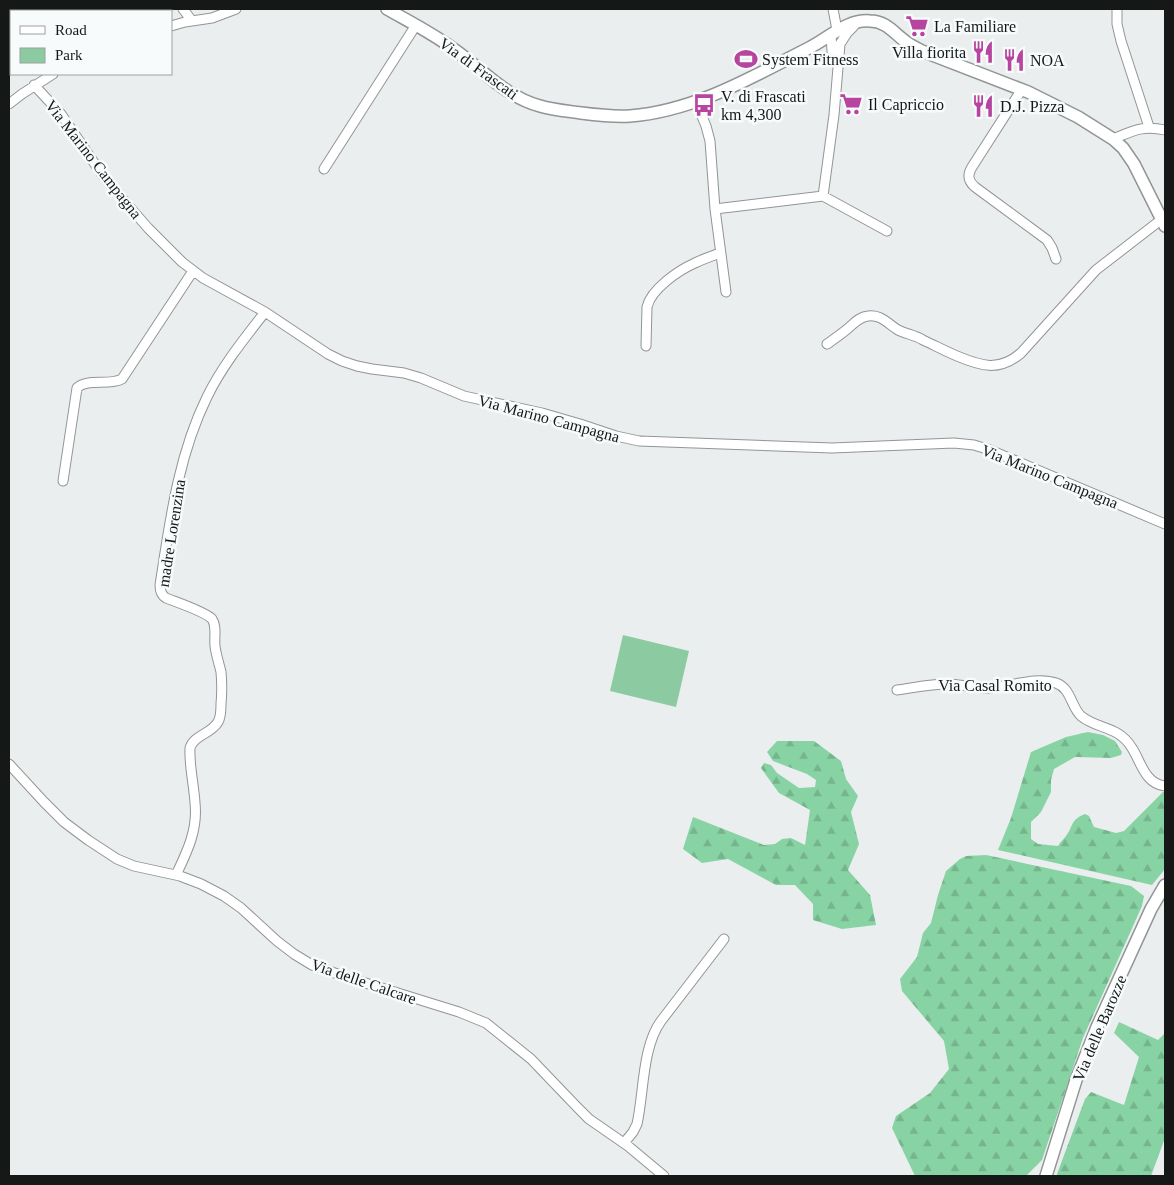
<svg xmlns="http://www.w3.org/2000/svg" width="1174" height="1185" viewBox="0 0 1174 1185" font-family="'Times New Roman',serif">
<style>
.green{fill:#8ccba2}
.forest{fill:url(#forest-firs)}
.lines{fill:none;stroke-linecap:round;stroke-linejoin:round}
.minor-casing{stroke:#929596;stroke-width:11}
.secondary-casing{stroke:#929596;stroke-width:14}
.minor{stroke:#fff;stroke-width:9}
.secondary{stroke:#fff;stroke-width:11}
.labels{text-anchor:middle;stroke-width:5;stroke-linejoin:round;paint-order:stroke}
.poi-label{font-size:16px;fill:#161717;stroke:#f7fbfc;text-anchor:start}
.street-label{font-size:16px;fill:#161717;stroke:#f7fbfc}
</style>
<defs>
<pattern id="forest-firs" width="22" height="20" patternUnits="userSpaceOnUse" patternTransform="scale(1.25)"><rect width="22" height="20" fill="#88d3a4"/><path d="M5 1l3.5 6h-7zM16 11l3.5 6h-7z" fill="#75b48c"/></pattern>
</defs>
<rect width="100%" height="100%" fill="#eaeeef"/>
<path class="green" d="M623,635L689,651L676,707L610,691Z"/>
<path class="forest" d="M1088,732L1103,735L1115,741L1122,752L1121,755L1111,758L1075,757L1054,769L1051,780V792L1041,812L1031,822V839L1038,844L1058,846C1060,842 1064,839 1066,836C1074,825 1070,820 1085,814L1089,816L1094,827L1116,833L1124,831L1163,792H1165V869L1152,885L998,850L1011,818L1031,752L1066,737Z
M777,741H814L841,761L846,779L858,796L851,812L859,844L848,870L870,895L876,925L842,929L813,920V904L795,885H776L728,859L702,863L683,849L693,817L764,845L775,844L782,839L791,838L805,845L810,810L779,793L761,768L764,763L771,765L777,773L799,788L815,787L816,780L807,774L773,761L767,752Z
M986,855L1131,886L1144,896L1142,906L1083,1038L1042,1160L1026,1176H915L892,1128L896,1116L930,1093L949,1069L944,1041L902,991L900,979L917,957L923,933L931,923L938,895L946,871L960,859L966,856Z
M1119,1022L1158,1040L1165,1033V1138L1151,1176H1058L1057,1174L1085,1099L1091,1092L1124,1105L1139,1057L1114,1033Z"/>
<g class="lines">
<defs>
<path id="minor" d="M183,9L192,21
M833,9L837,30
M1117,9V24L1121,41L1149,127
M95,11L97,9
M171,26L185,22L212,18L236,9
M831,35L832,51L837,63
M34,85L61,114L101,173L120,196L148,228L182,262L203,278L265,312L328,354L342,361L357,366L372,369L404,373L421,378L464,396L542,413L580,424L616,436L639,441L832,448L954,443L974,445L990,450L1165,524
M1022,89L972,167C967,175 968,181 975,187L1047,240L1052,248L1056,259
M696,102L706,126L710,141L715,209L726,292
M9,104L22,94L53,74
M1113,139C1133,131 1142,125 1165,130
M324,169L416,25
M823,196L834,115L840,44L847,33L853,27L857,22
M715,209L823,196L887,231
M827,344C834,339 840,335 846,330C853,325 858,317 868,316C881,314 888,324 898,330C906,334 915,335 923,340C934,345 945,351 957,356C981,366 999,372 1021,353L1096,270L1162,219
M646,346L647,307C651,289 679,270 695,263C703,259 712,256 720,253
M63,481L77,388C87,378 109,386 122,379L193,271
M897,690C913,688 930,684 946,684C960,684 974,688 988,688C1009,687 1036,676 1056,683C1071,688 1071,707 1081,716C1098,730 1118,725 1132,748C1141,762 1145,784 1165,786
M9,764L44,802L64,822L88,840L117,859L134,866L180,876L201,884L224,896L241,908L277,941L294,954L312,965L343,976L459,1012L486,1023L531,1059L577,1107L589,1119L628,1146L664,1176
M176,875C187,852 198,830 195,803C194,785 189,766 190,748C194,735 211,734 218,722C221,717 221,710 221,704C222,693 222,683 221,672C219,663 216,655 215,646C214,638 217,626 212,619C206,612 176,602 166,598C161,595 160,591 160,585C170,521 178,456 207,397C222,366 244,339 265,312
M624,1143L633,1132L637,1124C644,1093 642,1047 661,1021L724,939"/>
<path id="secondary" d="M387,9C410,22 434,34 455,50C483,70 506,97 540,106C553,110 567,111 581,113C597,115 613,117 630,116C695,111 752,77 809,48C829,38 847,19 870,21C886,21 894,33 905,41C910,45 916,48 922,51L1028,92L1078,117L1113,139L1123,148L1134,164L1165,226
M1046,1176L1076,1080L1097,1027L1151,909L1165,885"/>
</defs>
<use href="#minor" class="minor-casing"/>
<use href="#secondary" class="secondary-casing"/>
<use href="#minor" class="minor"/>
<use href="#secondary" class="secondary"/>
</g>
<defs>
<symbol id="supermarket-bare" viewBox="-9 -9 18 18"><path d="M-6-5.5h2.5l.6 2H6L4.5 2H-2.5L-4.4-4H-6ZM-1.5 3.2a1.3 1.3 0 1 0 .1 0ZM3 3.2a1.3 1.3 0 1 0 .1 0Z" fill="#b7449e" stroke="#f7fbfc" stroke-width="2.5" paint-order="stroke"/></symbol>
<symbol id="restaurant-bare" viewBox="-9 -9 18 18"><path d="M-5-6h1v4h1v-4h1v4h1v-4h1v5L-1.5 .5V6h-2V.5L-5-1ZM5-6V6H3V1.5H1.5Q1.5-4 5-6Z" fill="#b7449e" stroke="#f7fbfc" stroke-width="2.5" paint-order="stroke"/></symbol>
<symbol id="stadium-bare" viewBox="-9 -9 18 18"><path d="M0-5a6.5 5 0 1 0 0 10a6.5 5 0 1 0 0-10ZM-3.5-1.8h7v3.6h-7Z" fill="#b7449e" stroke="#f7fbfc" stroke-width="2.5" paint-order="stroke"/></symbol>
<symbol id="bus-bare" viewBox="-9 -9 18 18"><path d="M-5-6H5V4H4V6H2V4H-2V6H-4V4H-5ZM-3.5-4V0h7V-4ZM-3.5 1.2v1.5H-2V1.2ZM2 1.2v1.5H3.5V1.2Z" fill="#b7449e" stroke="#f7fbfc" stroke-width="2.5" paint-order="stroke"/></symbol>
</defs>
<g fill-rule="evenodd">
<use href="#supermarket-bare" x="901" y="10" width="32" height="32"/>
<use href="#restaurant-bare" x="967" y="36" width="32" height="32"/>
<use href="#stadium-bare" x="730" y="43" width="32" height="32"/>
<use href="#restaurant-bare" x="998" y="44" width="32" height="32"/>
<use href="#supermarket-bare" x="835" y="88" width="32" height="32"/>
<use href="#bus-bare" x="688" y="89" width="32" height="32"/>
<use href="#restaurant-bare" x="967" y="90" width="32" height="32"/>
</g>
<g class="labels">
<g class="poi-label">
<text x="934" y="32">La Familiare</text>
<text x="966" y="58" text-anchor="end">Villa fiorita</text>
<text x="762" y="65">System Fitness</text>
<text x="1030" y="66">NOA</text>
<text x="721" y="102">V. di Frascati<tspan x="721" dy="18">km 4,300</tspan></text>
<text x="868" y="110">Il Capriccio</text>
<text x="1000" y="112">D.J. Pizza</text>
</g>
<g class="street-label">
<text transform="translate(479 68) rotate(36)" y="6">Via di Frascati</text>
<text transform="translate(94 159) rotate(52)" y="6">Via Marino Campagna</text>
<text transform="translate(549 418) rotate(15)" y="6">Via Marino Campagna</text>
<text transform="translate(1050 476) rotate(22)" y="6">Via Marino Campagna</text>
<text transform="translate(171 533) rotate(-81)" y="6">madre Lorenzina</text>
<text x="995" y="691">Via Casal Romito</text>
<text transform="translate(364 981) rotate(19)" y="6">Via delle Calcare</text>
<text transform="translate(1099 1028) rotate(-67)" y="6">Via delle Barozze</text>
</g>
</g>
<rect width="1174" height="1185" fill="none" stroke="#161717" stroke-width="20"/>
<rect x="10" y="10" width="162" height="65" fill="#f7fbfc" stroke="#9da0a0"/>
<rect x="20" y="26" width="25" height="8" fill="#ffffff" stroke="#9da0a0"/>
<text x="55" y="35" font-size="15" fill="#161717">Road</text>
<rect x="20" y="48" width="25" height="15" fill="#8ccba2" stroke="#9da0a0"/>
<text x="55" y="60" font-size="15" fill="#161717">Park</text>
</svg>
